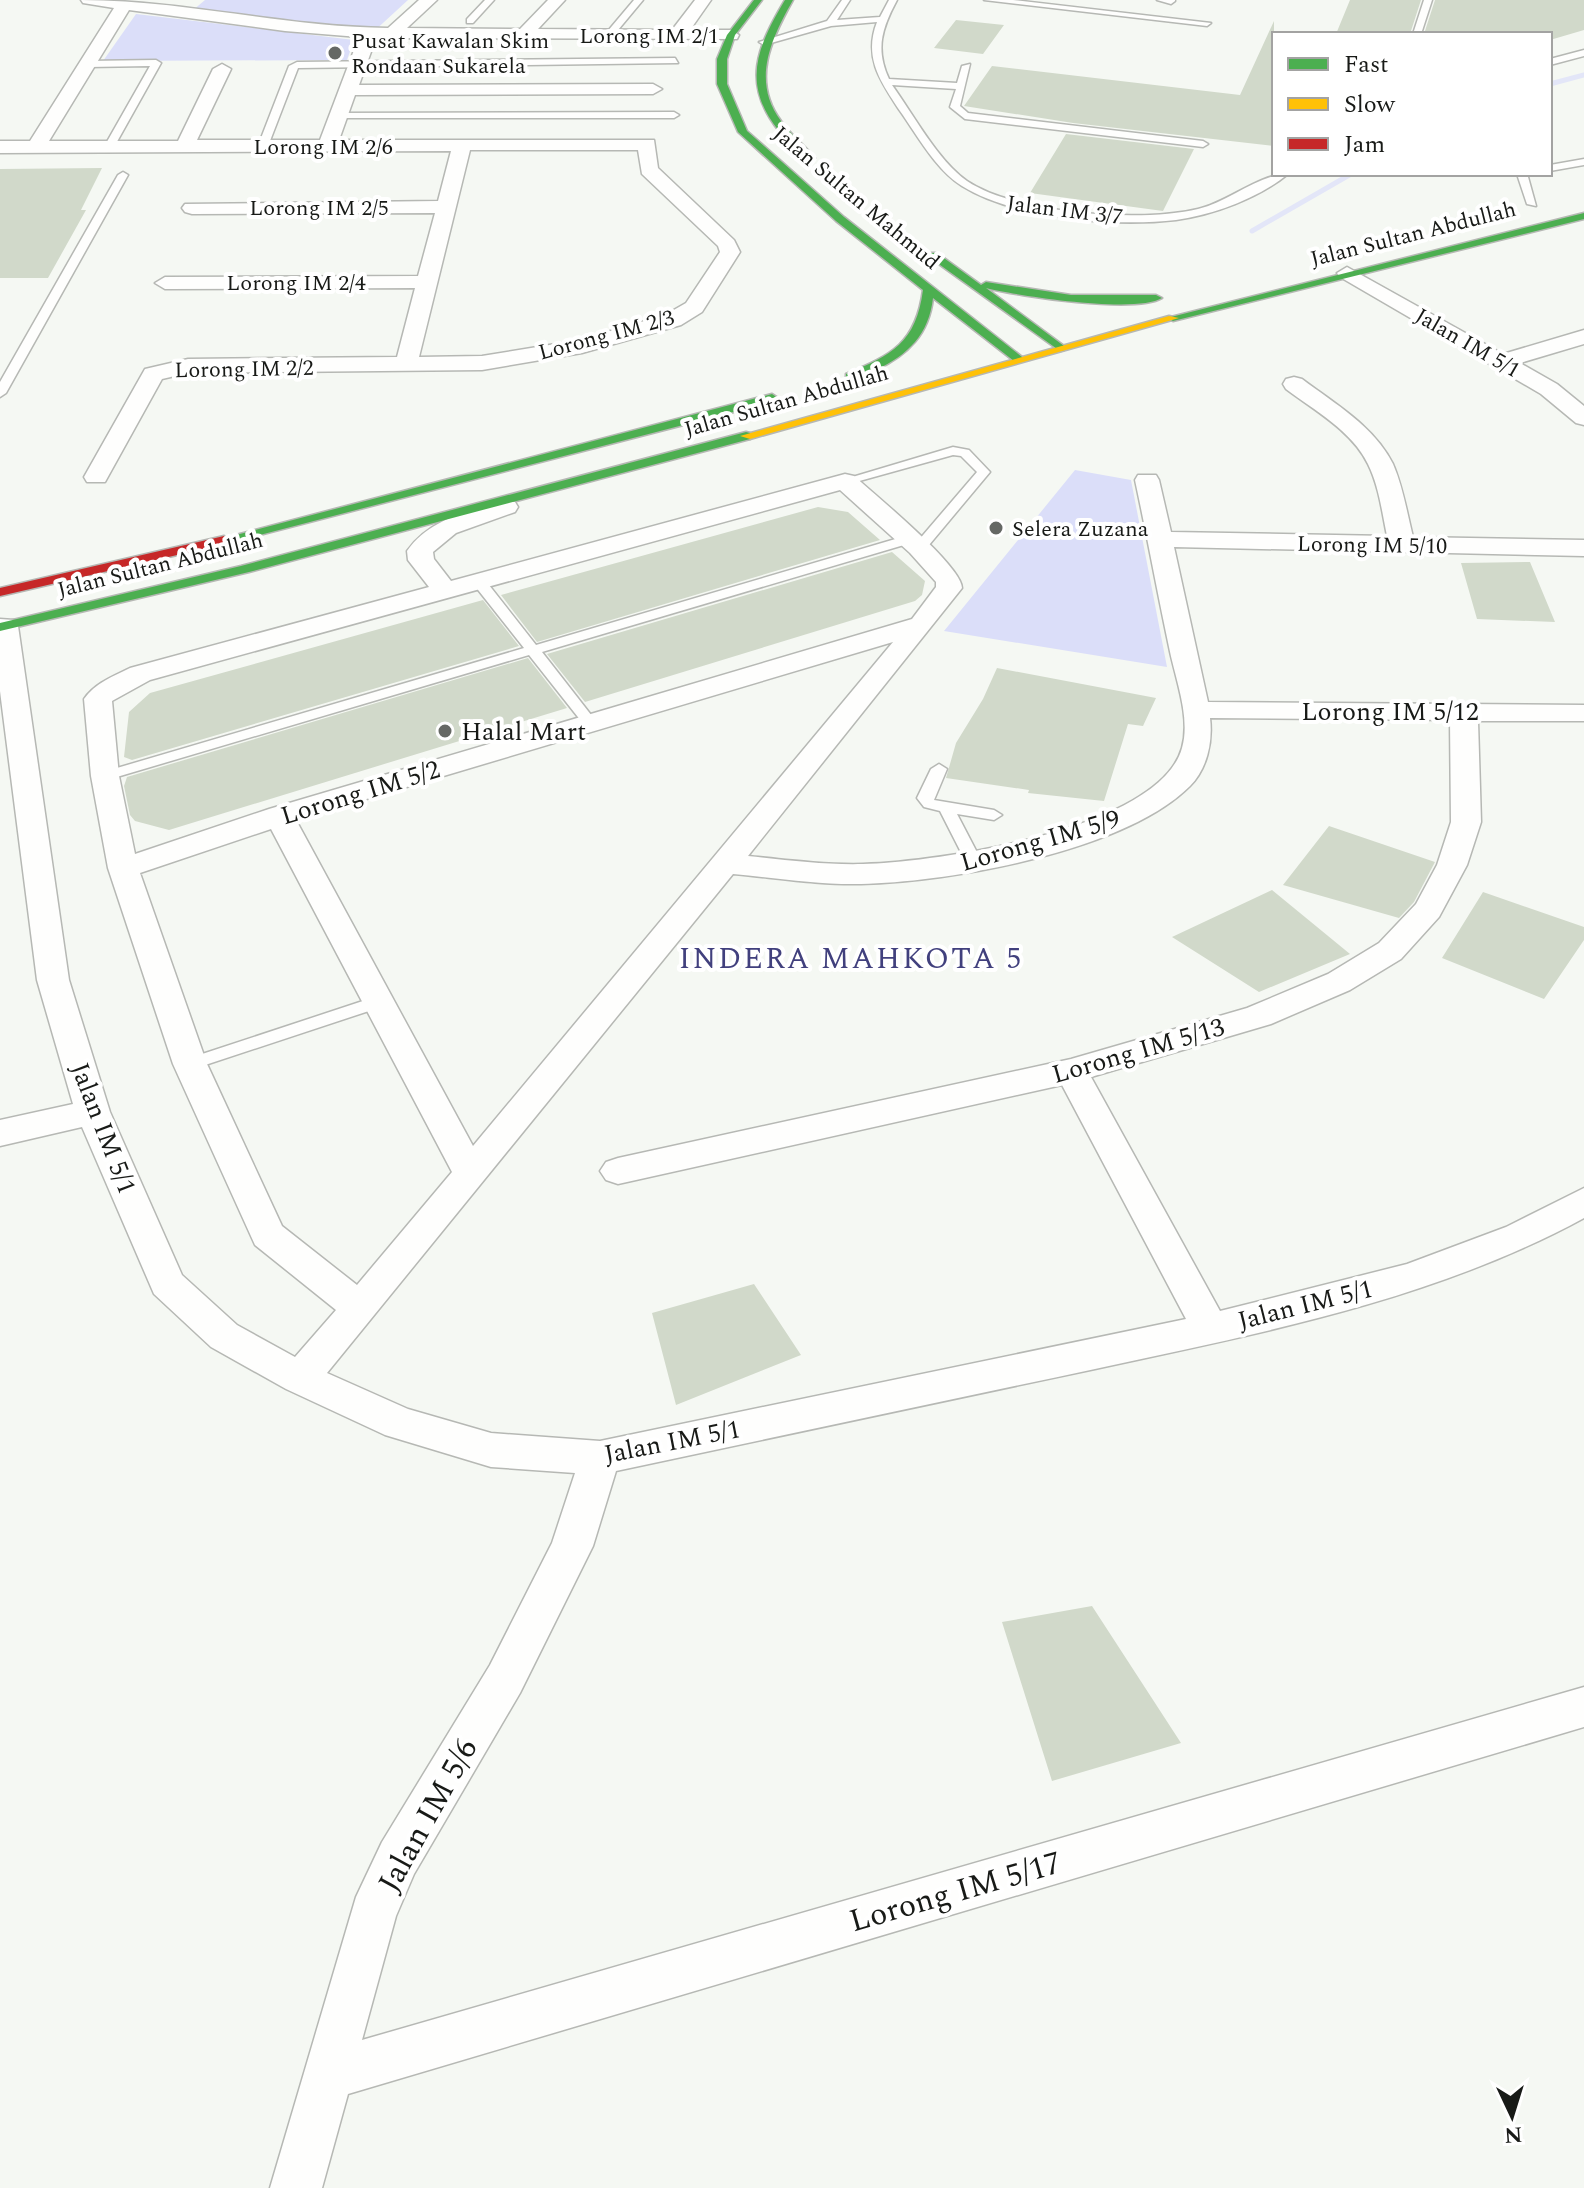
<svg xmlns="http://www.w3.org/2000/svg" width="1584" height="2188" viewBox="0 0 1584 2188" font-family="Spectral,serif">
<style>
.green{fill:#dbdef9}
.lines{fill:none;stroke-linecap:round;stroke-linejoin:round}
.stream{stroke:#e3e6f8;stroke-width:5}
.building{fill:#d1d9ca}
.lane-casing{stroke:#b6b8b4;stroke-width:3}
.street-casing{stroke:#b6b8b4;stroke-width:3}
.fast-casing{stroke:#b6b8b4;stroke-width:3}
.slow-casing{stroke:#b6b8b4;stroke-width:3}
.jam-casing{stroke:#b6b8b4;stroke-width:3}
.lane{fill:#fefefd;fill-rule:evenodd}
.street{fill:#fefefd;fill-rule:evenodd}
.fast{fill:#4caf50;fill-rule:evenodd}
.slow{fill:#ffc107;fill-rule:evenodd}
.jam{fill:#c62828;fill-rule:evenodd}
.poi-dot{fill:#656864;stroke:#fff;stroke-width:3}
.labels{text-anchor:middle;stroke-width:8;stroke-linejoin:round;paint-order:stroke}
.far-street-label{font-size:22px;fill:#181a17;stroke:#fff}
.far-poi-label{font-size:22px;fill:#181a17;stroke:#fff;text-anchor:start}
.street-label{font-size:26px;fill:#181a17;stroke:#fff}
.poi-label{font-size:26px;fill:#181a17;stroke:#fff;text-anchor:start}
.quarter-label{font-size:30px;letter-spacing:2px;fill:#41407d;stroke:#fff}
.near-street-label{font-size:32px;fill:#181a17;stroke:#fff}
</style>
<rect width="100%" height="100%" fill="#f5f8f3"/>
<path class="green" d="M205,0H408L371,34L192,11Z
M136,14L354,40L347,60L103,61Z
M1075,470L1131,480L1167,667L944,631Z"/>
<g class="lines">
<path class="stream" d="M1550,84L1584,75
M1252,231L1351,174"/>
</g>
<path class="building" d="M1350,0H1421L1410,34H1336Z
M1435,0H1584V30L1550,40V34H1424Z
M956,20L1004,25L983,54L934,48Z
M1274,21V146L1073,123L964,106L992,66L1240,95Z
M1066,134L1194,149L1163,211L1030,193Z
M102,168L81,210H86L48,278H0V169Z
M818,507L848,512L880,540L537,642L501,595Z
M892,552L925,581L922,595L915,601L585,702L547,654Z
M1530,562L1555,622L1477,619L1461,563Z
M483,600L519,646L132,760L124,757L129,712L150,693Z
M528,658L567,708L169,830L135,821L130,815L124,786L127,777Z
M997,668L1156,698L1143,726L1128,724L1104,801L1028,793L1029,790L946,778L956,743L983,699Z
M1329,826L1435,862L1414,902L1399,918L1283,885Z
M1272,890L1350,954L1259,992L1172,937Z
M1483,892L1584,927V940L1544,999L1442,958Z
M754,1284L801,1355L676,1405L652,1313Z
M1092,1606L1181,1743L1052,1781L1002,1622Z"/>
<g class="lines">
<defs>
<path id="lane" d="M485,0H494L473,23H467V19Z
M634,0H643L613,36H607V32Z
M842,0H850L837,20L880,17L889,0H897C882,28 875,49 889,79L957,83L962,66L970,64L960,106L968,113L1203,141L1208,144L1203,147L965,119L950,107L956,89L892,85C913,114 938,161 967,181C1016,214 1141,223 1198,209C1229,202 1258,174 1288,174C1259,198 1213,215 1176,220C1115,227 1015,219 962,186C936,170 917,135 900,111C881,82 863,58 877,22L831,26L764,45L759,42L827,21Z
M984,0H1013L1211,23L1207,26Z
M1157,0H1175V1L1171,4Z
M1424,0H1432L1421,34H1413Z
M1584,50V56L1550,65V59Z
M675,58L678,63L298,68L268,146L263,149L258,146L289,66L297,62Z
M156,60L161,63L114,147L105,149L104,147L150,66L88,67L83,64L88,61Z
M338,113L674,112L679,115L674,118H335L333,116Z
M1584,159V165L1550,171V165Z
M123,172L128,175L6,393L0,397V382L118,175Z
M1520,174H1531L1528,177L1536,206L1527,204L1518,177Z
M953,447L969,450L990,472L924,551H914L912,548L977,472L961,456L953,455L845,485L839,481Z
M909,535L914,536V542L542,652L595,720V726H585L529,655L110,779L105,781L97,776L100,773L524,648L475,586V580H485L536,645Z
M939,764L947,769L934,800L994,810L1002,815L994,820L957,814L982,862L980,866H968L940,811L924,807L917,798L931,769Z
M378,996L384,998L387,1002L384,1006L190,1070L181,1064L184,1060Z"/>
<path id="street" d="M81,0C184,0 285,27 388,28L419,0H437L407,28L520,29L548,0H565L538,29L672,30L695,0H711L690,30H731L739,35L737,39L376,38L359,85L653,84L662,89L653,94L355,95L339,140H654L658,168L734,240L740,252L702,312L681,325L582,353L482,370L188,373L162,379L105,482H87L84,477L145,369L188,359L397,357L415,288L165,289L155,283L165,277L418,276L435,213L192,214L185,212L182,208L185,204L438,201L451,151L0,153V141H30L114,8L83,3ZM129,10L285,31L359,37L320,140H197L231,69L222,64L213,69L178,141H49ZM470,150H638L642,174L718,246L720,252L686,303L665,315L580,340L482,356L419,357Z
M1347,267L1503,354L1584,330V344L1520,363L1557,384L1584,406V425L1576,423L1541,394L1340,277L1337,273Z
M1294,377L1302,379C1335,404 1374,426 1393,464C1403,487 1407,513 1413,537L1584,540V556L1174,547L1208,702L1584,705V721H1478L1481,822L1467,865L1439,917L1401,959L1350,990L1271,1024L1091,1077L1220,1311L1407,1264L1506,1227L1584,1188V1218C1434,1300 1260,1333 1095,1369C935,1403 775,1437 616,1471L593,1546L520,1693L414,1874L396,1916L362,2040L1584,1687V1727L348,2094L322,2188H270L356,1897L382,1842L490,1665L552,1543L575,1473L491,1467L385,1435L286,1389L211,1347L154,1294L82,1127L0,1146V1120L73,1104L37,980L0,691V619L14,620L18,626L69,980L110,1112L182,1275L237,1325L295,1357L336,1310L255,1245L173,1064L108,868L91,776L84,699C95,683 114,676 130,668L429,587L408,560L407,551C428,521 464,512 497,502H515L518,507L515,512L456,533L433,552L434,559L451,581L845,474L854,476C874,494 962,566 962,588L748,856C786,860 825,865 863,864C936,862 1159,830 1182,748C1191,717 1175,678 1169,647C1157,591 1147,535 1135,480L1138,475H1156L1159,480L1171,532L1387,536C1382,512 1379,486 1368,464C1352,431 1314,410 1286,389L1283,384L1286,379ZM840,490L910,553L936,582V587L912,619L269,809L135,854L119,776L112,701L150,680ZM893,642L473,1146L296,820ZM1210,718L1450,720L1451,822L1437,865L1416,904L1379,943L1328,974L1247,1008L1071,1059L618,1158L606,1162L600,1171L606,1180L618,1184L1062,1085L1186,1319L600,1441L491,1433L408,1409L327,1373L733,874C776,878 819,885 861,884C951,882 1125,851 1190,786C1207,769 1213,742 1210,718ZM271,829L452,1172L357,1285L282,1226L207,1064L140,873Z"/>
<path id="fast" d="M754,0H762L735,35L727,59V84L747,131L844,217L1022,357V361H1014L933,298C929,334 908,355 876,370C866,375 856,380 846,380V374C892,355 916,343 923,290L836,221L738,132L717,84V59L727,35Z
M785,0H793C771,39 751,81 781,121C791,135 804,145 815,158L810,161C798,155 788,142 779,131C741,84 757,47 785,0Z
M1584,213V219L1173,321L1167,318Z
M929,253H937L981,285L986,282L1071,295H1156L1162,298C1136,314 1018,296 986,288L1064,346V350L1060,351L929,257Z
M772,394L778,398L776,401L229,543L224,544L217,540Z
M746,432L750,433V439L249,572L0,631V623L241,566Z"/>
<path id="slow" d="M1169,316L1179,318L750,439L740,436Z"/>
<path id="jam" d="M224,536L231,540L229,543L0,596V588Z"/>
</defs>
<use href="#lane" class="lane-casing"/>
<use href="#street" class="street-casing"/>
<use href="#fast" class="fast-casing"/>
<use href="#slow" class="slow-casing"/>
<use href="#jam" class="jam-casing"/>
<use href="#lane" class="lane"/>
<use href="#street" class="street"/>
<use href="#fast" class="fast"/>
<use href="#slow" class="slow"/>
<use href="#jam" class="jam"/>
</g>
<g class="poi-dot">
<circle cx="335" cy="53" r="8"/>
<circle cx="996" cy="528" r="8"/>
<circle cx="445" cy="731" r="8"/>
</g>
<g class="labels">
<g class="far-street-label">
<text x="649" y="43">Lorong IM 2/1</text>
<text x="323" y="154">Lorong IM 2/6</text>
<text transform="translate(857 197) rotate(40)" y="8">Jalan Sultan Mahmud</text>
<text x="319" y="215">Lorong IM 2/5</text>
<text transform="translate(1065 209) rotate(7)" y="8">Jalan IM 3/7</text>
<text transform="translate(1413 233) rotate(-14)" y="8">Jalan Sultan Abdullah</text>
<text x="296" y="290">Lorong IM 2/4</text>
<text transform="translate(606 334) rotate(-15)" y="8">Lorong IM 2/3</text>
<text transform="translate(1468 342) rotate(30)" y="8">Jalan IM 5/1</text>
<text transform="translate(244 368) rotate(-1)" y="8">Lorong IM 2/2</text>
<text transform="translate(786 400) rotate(-16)" y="8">Jalan Sultan Abdullah</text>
<text transform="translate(1372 544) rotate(1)" y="8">Lorong IM 5/10</text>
<text transform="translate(160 564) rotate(-14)" y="8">Jalan Sultan Abdullah</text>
</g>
<g class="far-poi-label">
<text x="351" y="48">Pusat Kawalan Skim<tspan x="351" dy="25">Rondaan Sukarela</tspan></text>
<text x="1012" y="536">Selera Zuzana</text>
</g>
<g class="street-label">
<text x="1390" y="720">Lorong IM 5/12</text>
<text transform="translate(360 792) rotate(-17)" y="9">Lorong IM 5/2</text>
<text transform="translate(1040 840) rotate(-16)" y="9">Lorong IM 5/9</text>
<text transform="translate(1138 1050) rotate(-16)" y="9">Lorong IM 5/13</text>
<text transform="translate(104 1128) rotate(69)" y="9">Jalan IM 5/1</text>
<text transform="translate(1305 1304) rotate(-14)" y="9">Jalan IM 5/1</text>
<text transform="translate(672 1441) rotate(-11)" y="9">Jalan IM 5/1</text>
</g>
<g class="poi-label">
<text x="461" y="740">Halal Mart</text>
</g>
<g class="quarter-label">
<text x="851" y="968">INDERA MAHKOTA 5</text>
</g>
<g class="near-street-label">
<text transform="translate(427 1815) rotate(-61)" y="11">Jalan IM 5/6</text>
<text transform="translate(955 1891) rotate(-16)" y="11">Lorong IM 5/17</text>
</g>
</g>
<rect x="1272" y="32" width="280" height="144" fill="#ffffff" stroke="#a3a3a2" stroke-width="2"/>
<rect x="1288" y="58" width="40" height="12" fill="#4caf50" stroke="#a3a3a2" stroke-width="2"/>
<text x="1344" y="72" font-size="24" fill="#181a17">Fast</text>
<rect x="1288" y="98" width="40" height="12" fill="#ffc107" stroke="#a3a3a2" stroke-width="2"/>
<text x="1344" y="112" font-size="24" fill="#181a17">Slow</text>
<rect x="1288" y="138" width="40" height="12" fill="#c62828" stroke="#a3a3a2" stroke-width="2"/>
<text x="1344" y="152" font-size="24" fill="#181a17">Jam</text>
<g transform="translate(1512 2116) rotate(176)" stroke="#ffffff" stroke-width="6" paint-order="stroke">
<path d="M0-6L14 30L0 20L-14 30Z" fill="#181a17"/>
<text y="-12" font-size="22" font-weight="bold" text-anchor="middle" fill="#181a17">N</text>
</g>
</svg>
